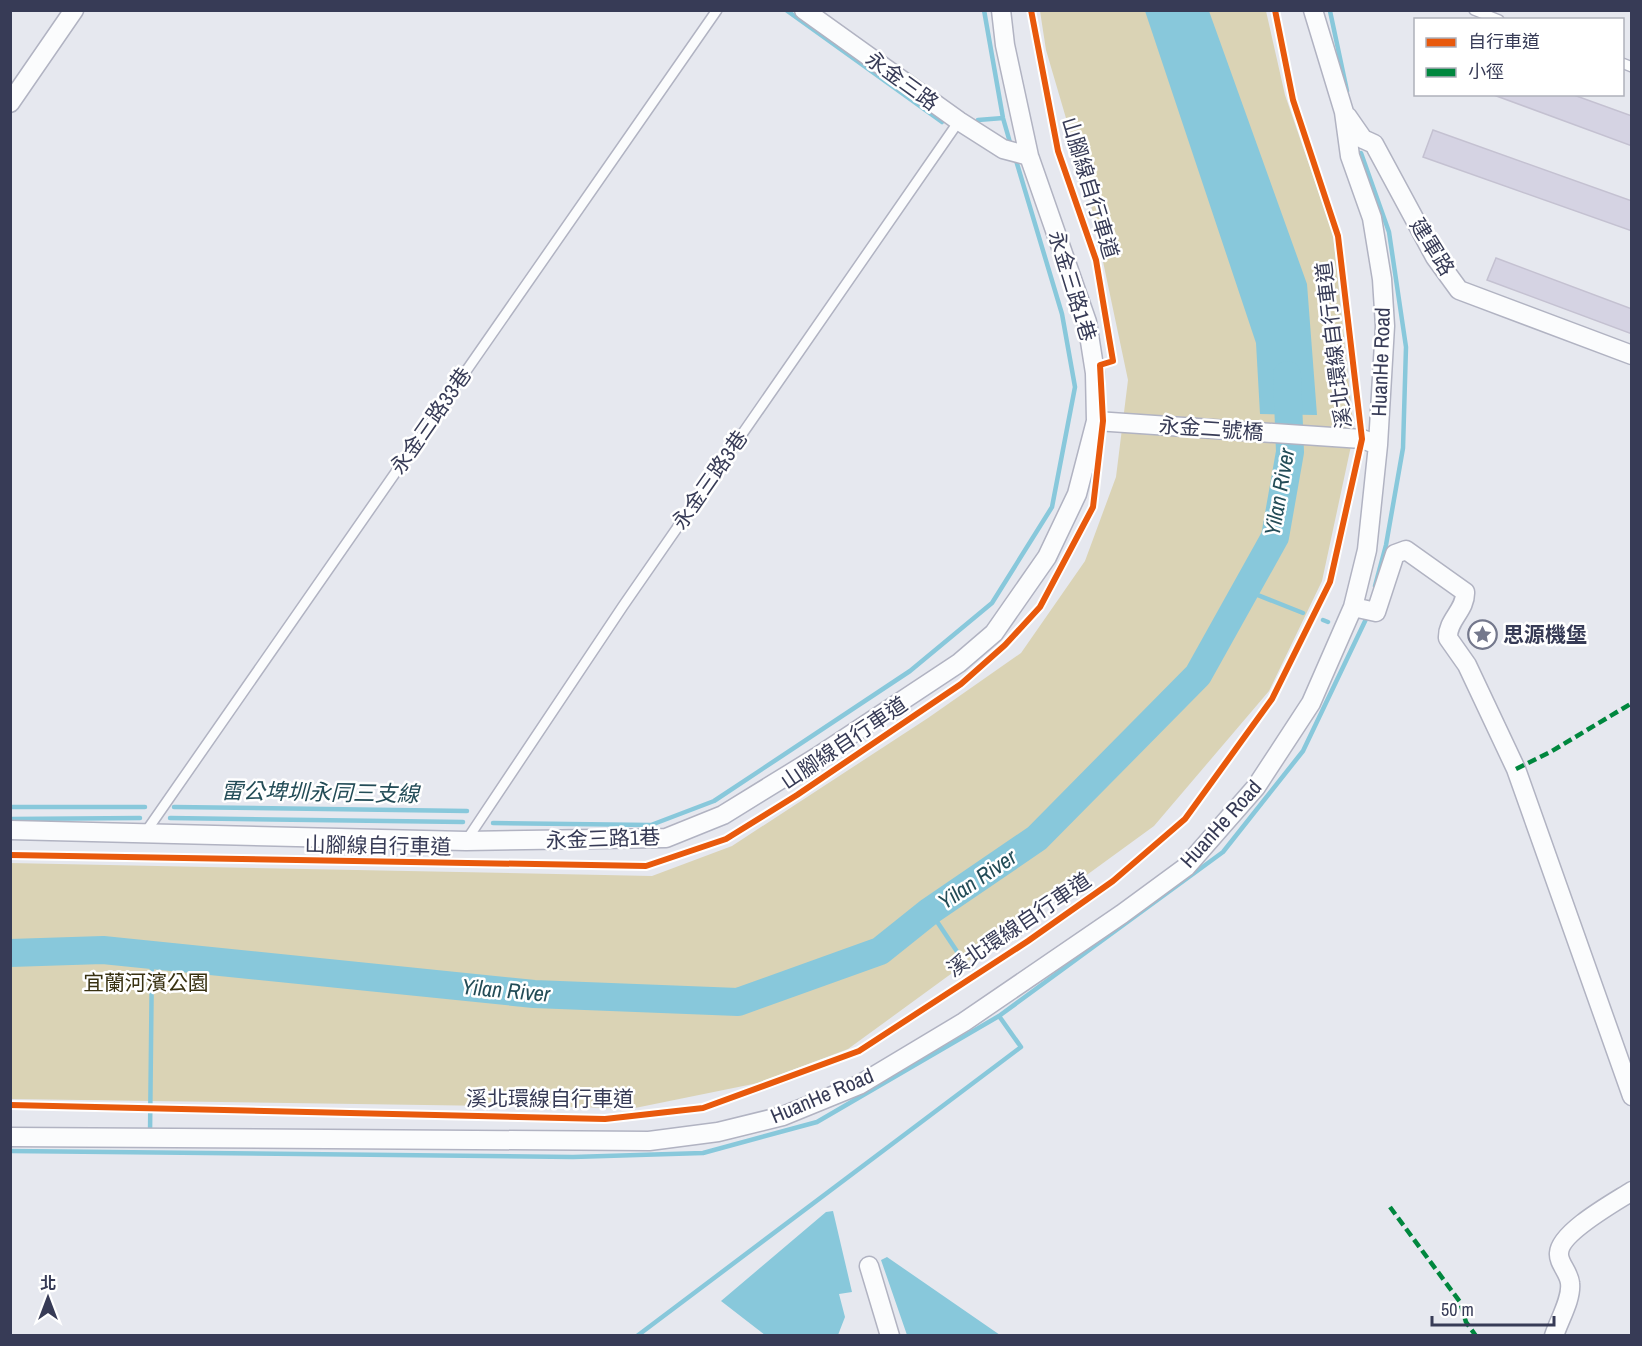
<svg xmlns="http://www.w3.org/2000/svg" width="1642" height="1346" viewBox="0 0 1642 1346" font-family="'Archivo Narrow','Noto Sans TC',sans-serif">
<style>
.green{fill:#dad3b5}
.water{fill:#88c8db}
.lines{fill:none;stroke-linecap:round;stroke-linejoin:round}
.stream{stroke:#88c8db;stroke-width:4.5}
.river{stroke:#88c8db;stroke-width:28}
.building{fill:#d5d3e3;stroke:#c4c1d1;stroke-width:1.5}
.lane-casing{stroke:#b1b3c2;stroke-width:12}
.street-casing{stroke:#b1b3c2;stroke-width:21}
.lane{stroke:#fbfcfd;stroke-width:9}
.street{stroke:#fbfcfd;stroke-width:18}
.quiet{stroke:#00873e;stroke-width:4.5;stroke-dasharray:9 4.5;stroke-linecap:butt}
.cycleway-casing{stroke:#fff;stroke-width:10}
.cycleway{stroke:#e8590c;stroke-width:6}
.labels{text-anchor:middle;stroke-width:5;stroke-linejoin:round;paint-order:stroke}
.street-label{font-size:21px;fill:#373b56;stroke:#fff}
.poi-label{font-size:21px;font-weight:bold;fill:#373b56;stroke:#fff;text-anchor:start}
.park-label{font-size:21px;fill:#383111;stroke:#fff}
.water-label{font-size:22px;font-style:italic;fill:#234c57;stroke:#fff}
</style>
<rect width="100%" height="100%" fill="#e6e8ef"/>
<path class="green" d="M1040,11H1266L1285,95L1333,234L1354,432L1322,581L1269,691L1154,826L848,1049L758,1083L635,1108L11,1099L10,863L652,876L732,846L928,718L1021,653L1085,561L1116,477L1128,380L1090,200L1046,50Z"/>
<path class="water" d="M1145,11H1209L1307,284L1317,415L1260,414L1256,343Z
M833,1211L852,1292L839,1294L845,1317L838,1335H765L721,1301L826,1212Z
M887,1257L1000,1335H907L881,1260Z"/>
<g class="lines">
<path class="stream" d="M786,10L942,122
M984,10L1003,118L1011,146
M1330,11L1347,91
M978,120L1003,118
M1361,153L1389,232L1406,347L1403,448L1386,545L1375,586
M1245,590L1303,613
M1323,620L1328,622
M10,807H145
M174,807L467,811
M170,818L463,822
M10,819L140,818
M493,823L651,825L714,801L910,671L992,603L1052,507L1075,387L1062,314L1015,157
M930,911L958,953
M150,1135L152,955
M10,1151L573,1157L703,1153L817,1122L999,1016L1223,852L1303,751L1367,617
M637,1336L1021,1047L999,1016"/>
<path class="river" d="M10,953L103,950L534,994L738,1002L880,951L930,911L1037,838L1198,675L1275,537L1290,452L1287,375"/>
</g>
<path class="building" d="M1491,94H1571L1632,116V146Z
M1433,130L1632,201V231L1423,157Z
M1496,258L1632,309V334L1487,280Z"/>
<g class="lines">
<defs>
<path id="lane" d="M1474,10L1499,20
M1622,63L1632,67
M145,833L717,10
M466,841L623,606L959,121"/>
<path id="street" d="M804,10L959,121L1003,149L1029,156
M10,103L74,10
M1347,116L1363,139L1374,144L1435,257L1459,290L1632,355
M1096,421L1362,439L1378,445
M1353,607L1376,612L1395,554L1406,550L1465,592C1466,610 1447,620 1448,638L1467,665L1516,769L1632,1096
M10,830L466,841L666,838L723,815L817,757L959,663L994,633L1047,557L1077,494L1096,421L1095,373L1087,322L1029,156L1005,45L1001,10
M10,1137L649,1141L718,1132L783,1116L859,1085L964,1022L1122,914L1186,867L1256,787L1311,703L1353,607L1367,550L1378,445L1385,326L1382,279L1372,218L1350,156L1344,112L1313,10
M869,1266L890,1336
M1554,1336C1559,1320 1572,1299 1570,1283C1569,1272 1558,1263 1559,1253C1560,1232 1615,1202 1632,1191"/>
</defs>
<use href="#lane" class="lane-casing"/>
<use href="#street" class="street-casing"/>
<use href="#lane" class="lane"/>
<use href="#street" class="street"/>
<path class="quiet" d="M1516,769L1552,751L1632,703
M1390,1207L1460,1302L1466,1322L1476,1336"/>
<defs>
<path id="cycleway" d="M10,855L646,866L726,839L797,795L961,684L1005,645L1040,607L1093,507L1103,421L1100,365L1113,361L1096,260L1058,151L1031,10
M10,1105L605,1119L703,1108L859,1051L1028,941L1113,881L1185,819L1272,699L1330,582L1362,439L1338,236L1293,100L1275,10"/>
</defs>
<use href="#cycleway" class="cycleway-casing"/>
<use href="#cycleway" class="cycleway"/>
</g>
<defs>
<symbol id="sight-ring" viewBox="-11 -11 22 22"><circle r="9.5" fill="#fff" stroke="#74788c" stroke-width="1.5"/><path d="M0-6L1.8-2.2L6-1.7L2.9 1.2L3.7 5.4L0 3.3L-3.7 5.4L-2.9 1.2L-6-1.7L-1.8-2.2Z" fill="#74788c"/></symbol>
</defs>
<g fill-rule="evenodd">
<use href="#sight-ring" x="1466" y="618" width="33" height="33"/>
</g>
<g class="labels">
<g class="street-label">
<text transform="translate(902 81) rotate(36)" y="7">永金三路</text>
<text transform="translate(1090 188) rotate(73)" y="7">山腳線自行車道</text>
<text transform="translate(1432 247) rotate(58)" y="7">建軍路</text>
<text transform="translate(1072 286) rotate(73)" y="7">永金三路1巷</text>
<text transform="translate(1334 345) rotate(-97)" y="7">溪北環線自行車道</text>
<text transform="translate(1381 362) rotate(-88)" y="7">HuanHe Road</text>
<text transform="translate(431 421) rotate(-55)" y="7">永金三路33巷</text>
<text transform="translate(1211 429) rotate(4)" y="7">永金二號橋</text>
<text transform="translate(710 480) rotate(-55)" y="7">永金三路3巷</text>
<text transform="translate(844 743) rotate(-34)" y="7">山腳線自行車道</text>
<text transform="translate(1221 824) rotate(-48)" y="7">HuanHe Road</text>
<text transform="translate(603 839) rotate(-2)" y="7">永金三路1巷</text>
<text transform="translate(378 846) rotate(1)" y="7">山腳線自行車道</text>
<text transform="translate(1019 925) rotate(-34)" y="7">溪北環線自行車道</text>
<text transform="translate(822 1096) rotate(-23)" y="7">HuanHe Road</text>
<text x="550" y="1106">溪北環線自行車道</text>
</g>
<g class="poi-label">
<text x="1503" y="642">思源機堡</text>
</g>
<g class="park-label">
<text x="146" y="990">宜蘭河濱公園</text>
</g>
<g class="water-label">
<text transform="translate(1279 492) rotate(-80)" y="8">Yilan River</text>
<text transform="translate(320 792) rotate(1)" y="8">雷公埤圳永同三支線</text>
<text transform="translate(977 879) rotate(-34)" y="8">Yilan River</text>
<text transform="translate(506 990) rotate(5)" y="8">Yilan River</text>
</g>
</g>
<rect width="1642" height="1346" fill="none" stroke="#373b56" stroke-width="24"/>
<rect x="1414" y="18" width="210" height="78" fill="#ffffff" stroke="#afb1bb" stroke-width="1.5"/>
<rect x="1426" y="38" width="30" height="9" fill="#e8590c" stroke="#afb1bb" stroke-width="1.5"/>
<text x="1468" y="48" font-size="18" fill="#373b56">自行車道</text>
<rect x="1426" y="68" width="30" height="9" fill="#00873e" stroke="#afb1bb" stroke-width="1.5"/>
<text x="1468" y="78" font-size="18" fill="#373b56">小徑</text>
<g transform="translate(48 1298)" stroke="#ffffff" stroke-width="4.5" paint-order="stroke">
<path d="M0-4.5L10 22L0 15L-10 22Z" fill="#373b56"/>
<text y="-9" font-size="16" font-weight="bold" text-anchor="middle" fill="#373b56">北</text>
</g>
<path d="M1432 1316v9h122v-9" fill="none" stroke="#373b56" stroke-width="3"/>
<text x="1441" y="1316" font-size="18" fill="#373b56" stroke="#ffffff" stroke-width="4.5" paint-order="stroke">50 m</text>
</svg>
